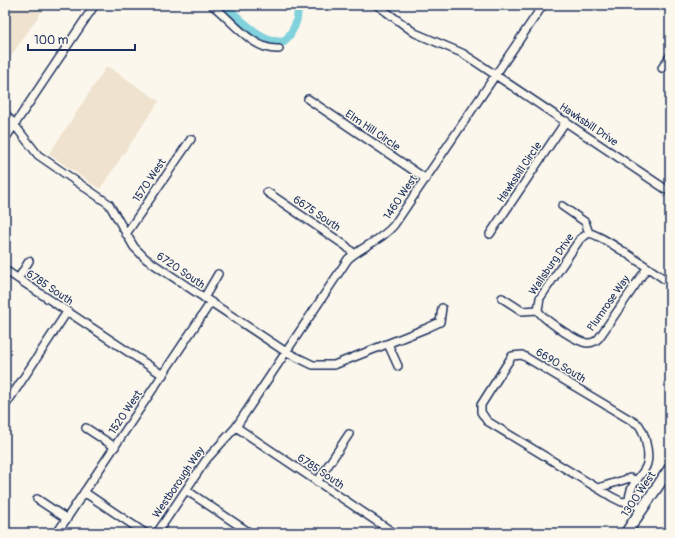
<svg xmlns="http://www.w3.org/2000/svg" width="675" height="538" viewBox="0 0 675 538" font-family="Pangolin,sans-serif">
<style>
.built{fill:#efe2ce}
.lines{fill:none;stroke-linecap:round;stroke-linejoin:round}
.canal{stroke:#82d2dd;stroke-width:8}
.street-casing{stroke:#1b2f5e;stroke-width:10}
.secondary-casing{stroke:#1b2f5e;stroke-width:13}
.street{stroke:#fbf7ec;stroke-width:7}
.secondary{stroke:#fbf7ec;stroke-width:10}
.labels{text-anchor:middle;stroke-width:3;stroke-linejoin:round;paint-order:stroke}
.street-label{font-size:11px;fill:#1b2f5e;stroke:#fbf7ec}
</style>
<rect width="100%" height="100%" fill="#fbf7ec"/>
<filter id="ink" filterUnits="userSpaceOnUse"><feTurbulence type="fractalNoise" baseFrequency=".025" numOctaves="2"/><feDisplacementMap in="SourceGraphic" scale="8" xChannelSelector="R" yChannelSelector="G"/><feConvolveMatrix kernelMatrix="1 2 1 2 8 2 1 2 1" color-interpolation-filters="sRGB"/></filter>
<g filter="url(#ink)">
<path class="built" d="M5,5H46L5,65Z
M107,66L159,101L100,189L49,154Z"/>
<g class="lines">
<path class="canal" d="M224,5C242,20 260,42 284,42C293,32 300,19 297,5"/>
<defs>
<path id="street" d="M212,5C231,19 253,51 279,49
M377,5L415,33L462,53L476,62L670,192
M662,68L670,56
M308,99L426,179
M5,113L38,155L109,204L134,247L146,259L286,352L313,365H334L427,328L440,322L442,308
M5,139L94,6
M267,192L346,246L354,254
M562,206L585,222L589,233
M126,234L191,139
M490,234L566,121
M647,268L601,335C598,340 594,343 588,343C578,343 541,318 538,310L540,298L580,239L589,233C603,235 655,273 670,283
M5,270L163,375
M18,279L29,261
M204,298L218,274
M502,298L522,311L538,310
M388,344L398,366
M5,406L67,312
M236,427L394,533
M86,428L115,447
M317,482L349,434
M598,488L630,478L637,481
M186,490L250,533
M84,492L145,533
M37,499L67,519
M629,501L622,502L612,497L487,421L481,412V405L512,356L522,355L639,425C643,431 645,437 646,443C655,477 630,473 629,501L642,509
M57,533L211,302
M157,533L206,460L236,427L348,259C363,246 382,240 394,225L543,5"/>
<path id="secondary" d="M626,533L670,468"/>
</defs>
<use href="#street" class="street-casing"/>
<use href="#secondary" class="secondary-casing"/>
<use href="#street" class="street"/>
<use href="#secondary" class="secondary"/>
</g>
</g>
<g class="labels">
<g class="street-label">
<text transform="translate(589 124) rotate(34)" y="4">Hawksbill Drive</text>
<text transform="translate(373 130) rotate(34)" y="4">Elm Hill Circle</text>
<text transform="translate(519 172) rotate(-56)" y="4">Hawksbill Circle</text>
<text transform="translate(149 180) rotate(-56)" y="4">1570 West</text>
<text transform="translate(400 197) rotate(-56)" y="4">1460 West</text>
<text transform="translate(317 213) rotate(34)" y="4">6675 South</text>
<text transform="translate(551 264) rotate(-56)" y="4">Wallsburg Drive</text>
<text transform="translate(181 270) rotate(34)" y="4">6720 South</text>
<text transform="translate(50 287) rotate(34)" y="4">6785 South</text>
<text transform="translate(608 303) rotate(-55)" y="4">Plumrose Way</text>
<text transform="translate(561 365) rotate(31)" y="4">6690 South</text>
<text transform="translate(125 412) rotate(-56)" y="4">1520 West</text>
<text transform="translate(321 471) rotate(34)" y="4">6785 South</text>
<text transform="translate(178 482) rotate(-56)" y="4">Westborough Way</text>
<text transform="translate(638 494) rotate(-56)" y="4">1300 West</text>
</g>
</g>
<rect width="675" height="538" fill="none" stroke="#fbf7ec" stroke-width="20"/>
<rect x="10" y="10" width="655" height="518" fill="none" stroke="#1b2f5e" stroke-width="1.5" filter="url(#ink)"/>
<path d="M28 44v6h107v-6" fill="none" stroke="#1b2f5e" stroke-width="2"/>
<text x="34" y="44" font-size="12" fill="#1b2f5e" stroke="#fbf7ec" stroke-width="3" paint-order="stroke">100 m</text>
</svg>
